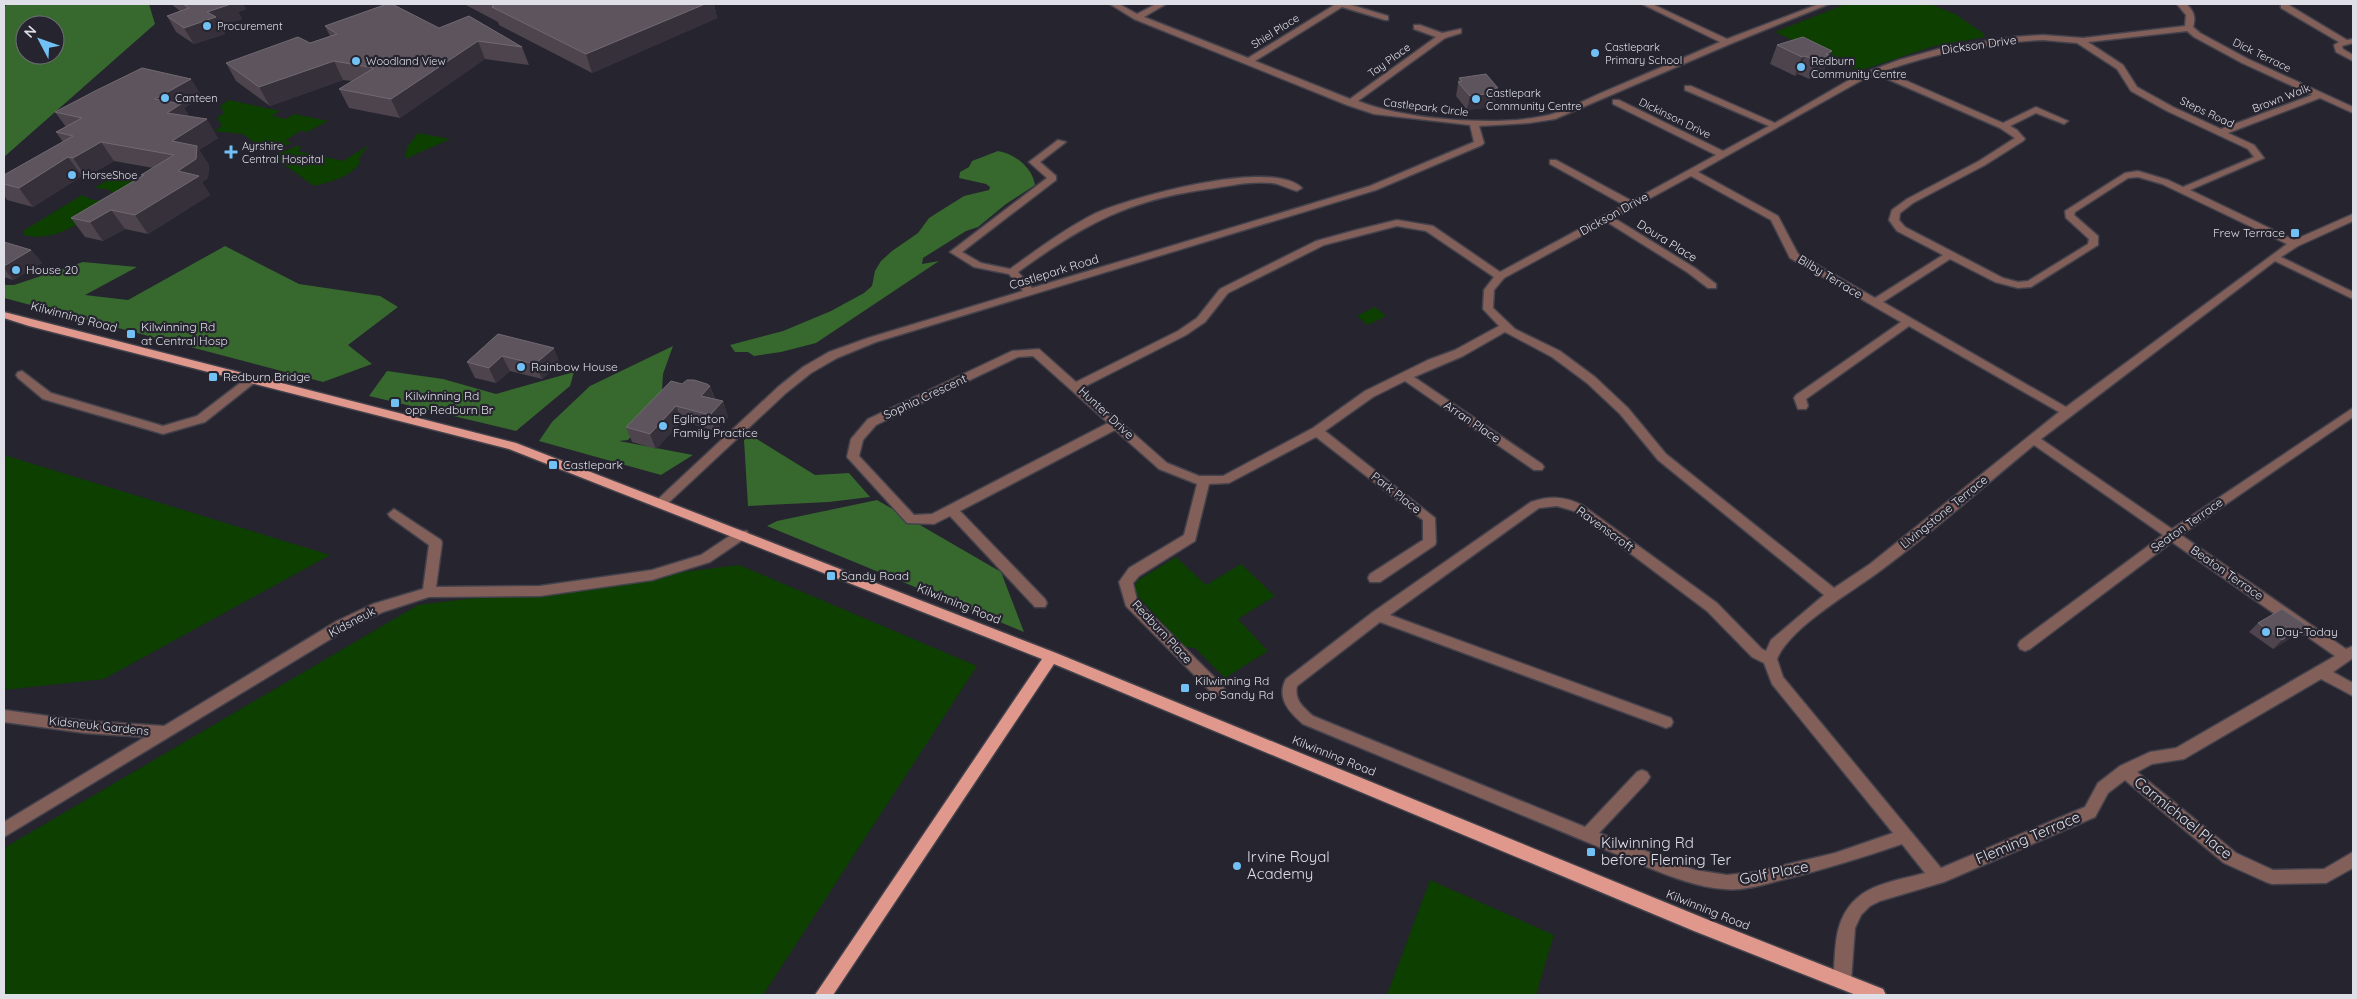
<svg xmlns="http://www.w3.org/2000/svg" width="2357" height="999" viewBox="0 0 2357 999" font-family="Quicksand,sans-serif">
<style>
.green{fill:#0d3f01}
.forest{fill:#37682d;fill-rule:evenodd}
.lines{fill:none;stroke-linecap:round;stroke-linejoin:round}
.minor-casing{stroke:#43424c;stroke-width:3}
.major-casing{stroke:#43424c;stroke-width:3}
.minor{fill:#825f59;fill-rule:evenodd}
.major{fill:#df988b;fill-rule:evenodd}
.wall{fill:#4d444d}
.shaded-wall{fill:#36303a}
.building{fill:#5d545d;stroke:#716a73}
.poi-dot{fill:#71c1f5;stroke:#25242f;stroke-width:2}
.labels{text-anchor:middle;stroke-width:4.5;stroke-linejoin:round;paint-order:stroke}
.far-poi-label{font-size:11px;fill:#dfdfe7;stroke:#25242f;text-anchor:start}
.far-street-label{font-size:11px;fill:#dfdfe7;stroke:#25242f}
.street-label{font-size:12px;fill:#dfdfe7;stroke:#25242f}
.poi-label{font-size:12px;fill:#dfdfe7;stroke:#25242f;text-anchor:start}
.near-street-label{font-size:15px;fill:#dfdfe7;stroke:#25242f}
.near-poi-label{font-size:15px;fill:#dfdfe7;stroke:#25242f;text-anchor:start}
</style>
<rect width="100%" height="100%" fill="#25242f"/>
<path class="green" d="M1846,4H1930L1955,14L1983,33L1985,37L1931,47L1859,71L1775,32Z
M229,100L280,111L272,116L286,119L294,114L328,121L307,132L300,131L285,141L292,143L290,144L267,152L243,134L214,131L222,126L217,118L224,113L220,106Z
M418,133L450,139L405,159L407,147Z
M369,145L359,158L360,163C350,177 330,182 314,186L272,156L297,146L302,147L297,151L343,161Z
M120,173L143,180L117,194L106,189L94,188Z
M82,195L93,200H116C89,216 58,244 24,235L23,231Z
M1375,307L1386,316L1368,325L1357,316Z
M4,455L330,555L104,679L4,690Z
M1176,557L1206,585L1241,564L1275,596L1238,619L1268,651L1225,678L1195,648L1185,647L1133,591L1138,580Z
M739,565L977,666L763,995H4V848L418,605Z
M1430,880L1554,935L1536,995H1387Z"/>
<path class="forest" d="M8,4H149L155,24L4,157V7ZM25,25H55V55H25Z
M998,151C1015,154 1032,167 1035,185L1006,204L978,227L966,231L923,258L922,264L939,261L816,343L781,352L754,356L748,352H735L730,345L783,331L831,311L864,293L872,286L875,271L881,261L892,251L918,233L929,218L964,196L989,190L990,187L986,184L959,178L960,172L969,167L972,161Z
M225,246L299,284L380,296L398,307L348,345L372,364L323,382L4,298V285H14L83,262L137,267L85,295L128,300Z
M673,346L663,374L662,390L648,416L628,440L619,441L693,455L661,475L539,441L552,422L590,386Z
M387,371L443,379L496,394L574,372L570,386L516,431L369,396Z
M752,436L815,475L849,473L870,497L829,502L748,506L744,440Z
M877,500L1001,572L1024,632L767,526L777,521Z"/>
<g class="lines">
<defs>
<path id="minor" d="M1110,4H1119L1137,14L1156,4H1166L1144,17L1248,58L1336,4H1348L1388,16V20H1385L1342,7L1255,61L1350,99L1436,37L1414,29V25H1420L1442,33L1461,29V33L1445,38L1358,101C1405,120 1499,127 1549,115C1567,110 1585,100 1601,93C1641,76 1681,59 1720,42L1642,4H1652L1727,39L1819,4H1829L1730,44L1555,119L1529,123L1479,126L1484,143L1482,145L1376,190L876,342L837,358L811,373L786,393L665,506H657L655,503L657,500L778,387L803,367L829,352L868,338L1023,291L1009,274L974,267L950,252L1047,178L1029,162L1058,140L1066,142L1040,162L1056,176V180L962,252L981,263L1010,269C1038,249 1066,228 1096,213C1132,197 1272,158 1302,188L1297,191C1288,189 1281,184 1272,183C1253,181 1233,185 1215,188C1130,199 1086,223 1018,272L1032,288L1370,186L1474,142L1470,125L1374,114L1347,105L1134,19Z
M2177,4H2186C2194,11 2196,17 2193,27L2200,33L2248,59L2353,107V113L2320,98L2228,133L2254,145L2264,158L2190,190L2294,240L2353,214V221L2298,246L2281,257L2353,292V299L2275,261L2041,439L2172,529L2353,408V417L2181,535L2346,649L2353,646V658L2333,672L2353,683V696L2321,679L2184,759L2152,764L2137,772L2236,853L2273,870L2324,869L2353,852V868L2326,883L2272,884L2266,882L2224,863L2125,780L2108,793L2095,817L1944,882L1880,901L1870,906L1861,915L1855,928L1851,981L1848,987L1842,989L1836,987L1833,981C1835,964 1834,944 1839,927C1852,885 1888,883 1925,873L1902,844C1861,858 1822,870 1781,880C1763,885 1743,891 1724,889C1697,887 1672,877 1647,867L1303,724C1289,712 1276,698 1286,679L1373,612L1531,502C1549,496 1564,496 1582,505L1717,603L1762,649L1766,651L1771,640L1824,595L1658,460L1620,414L1587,383L1552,357L1505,332L1463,356L1414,377L1542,464L1544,467L1542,470H1534L1405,381L1373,397L1325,431L1435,518L1436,542L1435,545L1380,582H1370L1368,578L1370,574L1423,540V520L1316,437L1229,483L1209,484L1195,541L1139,576L1133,583L1137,600L1223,686L1225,690L1223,694L1218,696L1213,694L1126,606L1119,582L1129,568L1184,535L1197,484L1159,469L1115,430L960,511L1045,599L1047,603L1045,607H1035L950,516L934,524L907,523L847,457L851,439L868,419L1012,351L1039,349L1076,382L1178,331L1197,318L1220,289L1316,241L1356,230L1397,220L1433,226L1500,272L1624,205L1550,164V160H1556L1632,201L1716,155L1613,104V100H1619L1723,151L1769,126L1685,90V86H1691L1775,123L1856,76L1899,60L1946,47L2014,37L2043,35L2083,38L2185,26L2186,15ZM2187,31L2194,37L2242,63L2312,95L2221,129L2173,107L2137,87L2123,65L2088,42ZM2043,40L2077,43L2117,69L2131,91L2167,111L2248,149L2254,157L2183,187L2168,180L2138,171L2125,173L2065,211L2066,218L2089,239L2088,244L2028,281L2018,282L2003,278L1905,227L1899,220L1900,213L1913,203L1985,165L2023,141L2025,139L2017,130L2010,126L2036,113L2064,124L2068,121L2036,107L2003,123L1884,71C1935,53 1988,42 2043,40ZM1876,74L2000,128L2015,138L1979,161L1907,199L1892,210L1889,220L1897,231L1943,255L1875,298L1798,254L1778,216L1698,172L1862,80ZM1691,176L1771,220L1790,258L1901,322L1796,395L1794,398L1798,409H1806L1808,406L1806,399L1909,326L2059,412L1870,564L1834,588L1666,454L1628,408L1595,377L1560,351L1515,329L1493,308L1494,290L1504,278L1607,222L1687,272L1708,288H1716V284L1695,268L1614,218ZM2138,177L2162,184L2287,244L2066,407L1883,302L1950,259L1995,282L2018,288L2031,287L2098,245V236L2074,215L2075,212L2128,178ZM1397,226L1426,231L1494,277L1484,290L1483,309L1499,326L1455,350L1428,360L1365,391L1313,428L1223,476H1199L1167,463L1082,388L1186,335L1205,322L1228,293L1324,245ZM1033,356L1108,423L932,514L914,515L859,456L863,440L876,425L1018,357ZM2034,445L2163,535L2020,641L2018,645L2020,649L2025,651L2030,649L2172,542L2335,656L2176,748L2150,752L2120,766L2098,783L2085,807L1941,868L1783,677L1777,659C1790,627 1852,592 1880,571C1933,532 1983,487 2034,445ZM1557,506L1574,511L1707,611L1752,657L1764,663L1772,684L1893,833L1835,853L1755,872L1727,875L1695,870L1599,833L1647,782L1650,777L1647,772L1642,770L1637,772L1585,827L1313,716C1303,707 1294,700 1297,686L1380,622L1661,726L1666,728L1671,726L1673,722L1671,718L1390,615L1539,508Z
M2281,4H2287L2347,40L2353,39V43L2342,46L2343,49L2353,55V61L2336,52L2334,45L2339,42L2281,8Z
M22,371L51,393L163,426L197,416L248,377L252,376L258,380L205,422L163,434L43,399L18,378L16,375L18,372Z
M394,509L441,540L442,543L436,587L540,586L652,570L701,555L737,531H747L748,534L747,537L710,562L652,580L540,596L429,597L383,612L347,629L4,837V822L145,737L85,733L4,722V710L85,721L164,726L337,621L373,604L423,589L429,545L390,517L388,514Z"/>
<path id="major" d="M4,312L516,443L1056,653L1706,919L1883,989L1886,995H1856L1694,931L1054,664L833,995H815L1042,659L509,449L29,326L4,318Z"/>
</defs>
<use href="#minor" class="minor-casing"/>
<use href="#major" class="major-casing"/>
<use href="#minor" class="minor"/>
<use href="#major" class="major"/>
</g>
<path class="wall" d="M171,4H243L246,9L238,12L242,19L221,26L225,34L194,44L176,32L167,16L180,11Z
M464,4H714L717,18L592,73L499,25L498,22Z
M325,26L439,28L522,47L529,65L485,59L400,118L349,108L339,89L352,81L343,80L270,106L236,81L226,63L310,43L330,36Z
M1803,37L1825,69L1824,70L1822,74L1809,79L1798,74L1795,76L1770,64L1777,45Z
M1459,78L1495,102L1492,103L1491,107L1467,110L1456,96Z
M191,79L202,97L184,108L189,116L218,138L199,150L209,165L208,178L202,182L210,195L148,234L125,229L103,241L85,237L71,218L142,176L141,175L153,168L114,161L86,177L82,176L33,207L7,200L4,195V175L63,142L56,132L66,127L55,112Z
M4,242L31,250L42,263L13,280L4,277Z
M498,334L560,363L542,379L510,371L496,383L475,378L467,362Z
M682,384L710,386L715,399L723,401L728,417L715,431L682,421L656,449L632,442L626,427Z
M2258,623L2297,634L2273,649L2249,632Z"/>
<path class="shaded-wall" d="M228,4H243L246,9L238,12L242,19L221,26L225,34L194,44L184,28L207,12Z
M705,4H714L717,18L592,73L586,54Z
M478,41L485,59L400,118L391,99Z
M1832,51L1825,69L1824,70L1822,74L1809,79L1816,61L1826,54Z
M1805,56L1798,74L1795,76L1802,57Z
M334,61L343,80L270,106L259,87Z
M191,79L202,97L184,108L193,123L179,131L155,99Z
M1498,88L1495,102L1492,103L1491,107L1467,110L1470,96L1491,89Z
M207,119L218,138L199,150L209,165L208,178L202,182L210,195L148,234L135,215L178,171L172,141Z
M101,142L114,161L86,177L73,158Z
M68,157L82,176L33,207L19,188Z
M111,210L125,229L103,241L90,222Z
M31,250L42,263L13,280L4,268V266Z
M554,348L560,363L542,379L535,364Z
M502,356L510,371L496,383L489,368Z
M710,386L715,401L701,396Z
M723,401L728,417L715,431L710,415Z
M676,406L682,421L656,449L650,434Z
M2306,625L2297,634L2273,649L2282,640Z"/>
<path class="building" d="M183,4H231L207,12L216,17L184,28L167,16L189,8Z
M387,4H392L439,28L469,16L522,47L478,41L391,99L339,89L374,68L334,61L259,87L226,63L298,37L310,43L337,34L325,26Z
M491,4H705L586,54L492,7L494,6Z
M1803,37L1832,51L1826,54L1829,55L1816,61L1805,56L1802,57L1777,45Z
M142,68L191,79L155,99L181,104L167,113L207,119L172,141L197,146L196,159L178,171L199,176L135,215L111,210L90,222L71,218L144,175H141L174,155L101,142L73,158L68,157L19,188L4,184V175L73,136L56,132L82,118L55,112L95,91Z
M1486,74L1498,88L1491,89L1494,93L1470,96L1458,82L1462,81L1459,78Z
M4,242L31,250L4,266Z
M498,334L554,348L535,364L502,356L489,368L467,362Z
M687,380H694L707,384L710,386L701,396L723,401L710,415L676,406L650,434L626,427L671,381L682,384Z
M2282,609L2306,625L2282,640L2258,623Z"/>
<g class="poi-dot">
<circle cx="207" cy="26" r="5"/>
<circle cx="1595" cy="53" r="5"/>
<circle cx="356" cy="61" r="5"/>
<circle cx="1801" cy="67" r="5"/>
<circle cx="165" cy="98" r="5"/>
<circle cx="1476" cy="99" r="5"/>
<path d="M228.5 144.5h5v5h5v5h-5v5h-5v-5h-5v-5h5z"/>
<circle cx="72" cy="175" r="5"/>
<rect x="2290" y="228" width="10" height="10" rx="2.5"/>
<circle cx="16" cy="270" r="5"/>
<rect x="126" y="329" width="10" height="10" rx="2.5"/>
<circle cx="521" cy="367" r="5"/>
<rect x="208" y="372" width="10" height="10" rx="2.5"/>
<rect x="390" y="398" width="10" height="10" rx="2.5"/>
<circle cx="663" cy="426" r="5"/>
<rect x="548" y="460" width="10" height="10" rx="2.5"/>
<rect x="826" y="571" width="10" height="10" rx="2.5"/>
<circle cx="2266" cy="632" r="5"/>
<rect x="1180" y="683" width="10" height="10" rx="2.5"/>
<rect x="1586" y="847" width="10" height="10" rx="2.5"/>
<circle cx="1237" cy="866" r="5"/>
</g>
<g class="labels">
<g class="far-poi-label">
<text x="217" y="30">Procurement</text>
<text x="1605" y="51">Castlepark<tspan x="1605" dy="13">Primary School</tspan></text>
<text x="366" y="65">Woodland View</text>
<text x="1811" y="65">Redburn<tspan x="1811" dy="13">Community Centre</tspan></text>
<text x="1486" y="97">Castlepark<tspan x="1486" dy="13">Community Centre</tspan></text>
<text x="175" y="102">Canteen</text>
<text x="242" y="150">Ayrshire<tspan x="242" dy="13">Central Hospital</tspan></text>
<text x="82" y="179">HorseShoe</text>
</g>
<g class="far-street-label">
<text transform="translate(1275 31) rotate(-32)" y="4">Shiel Place</text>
<text transform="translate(2262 55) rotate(26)" y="4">Dick Terrace</text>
<text transform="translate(1389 60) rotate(-36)" y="4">Tay Place</text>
<text transform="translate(2281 98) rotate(-21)" y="4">Brown Walk</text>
<text transform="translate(1426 107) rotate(7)" y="4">Castlepark Circle</text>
<text transform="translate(2207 112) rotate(25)" y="4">Steps Road</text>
<text transform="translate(1675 118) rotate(26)" y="4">Dickinson Drive</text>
</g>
<g class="street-label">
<text transform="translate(1979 45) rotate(-8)" y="4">Dickson Drive</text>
<text transform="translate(1614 214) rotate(-29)" y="4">Dickson Drive</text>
<text transform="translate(1667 241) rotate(32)" y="4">Doura Place</text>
<text transform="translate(1054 272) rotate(-17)" y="4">Castlepark Road</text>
<text transform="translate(1830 277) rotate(31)" y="4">Bilby Terrace</text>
<text transform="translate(74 317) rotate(15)" y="4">Kilwinning Road</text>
<text transform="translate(925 397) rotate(-25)" y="4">Sophia Crescent</text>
<text transform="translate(1106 413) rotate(43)" y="4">Hunter Drive</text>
<text transform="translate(1472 422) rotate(34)" y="4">Arran Place</text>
<text transform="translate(1396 493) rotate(38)" y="4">Park Place</text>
<text transform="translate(1944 512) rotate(-39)" y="4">Livingstone Terrace</text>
<text transform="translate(2187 525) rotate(-35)" y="4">Seaton Terrace</text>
<text transform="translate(1605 529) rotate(36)" y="4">Ravenscroft</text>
<text transform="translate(2227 573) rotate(35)" y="4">Beaton Terrace</text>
<text transform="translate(959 604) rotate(22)" y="4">Kilwinning Road</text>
<text transform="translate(352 622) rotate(-28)" y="4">Kidsneuk</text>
<text transform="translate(1162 632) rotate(47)" y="4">Redburn Place</text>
<text transform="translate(99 726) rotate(6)" y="4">Kidsneuk Gardens</text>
<text transform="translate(1334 756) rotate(22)" y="4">Kilwinning Road</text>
<text transform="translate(1708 910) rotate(22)" y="4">Kilwinning Road</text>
</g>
<g class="poi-label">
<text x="2285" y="237" text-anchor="end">Frew Terrace</text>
<text x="26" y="274">House 20</text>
<text x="141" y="331">Kilwinning Rd<tspan x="141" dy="14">at Central Hosp</tspan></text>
<text x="531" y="371">Rainbow House</text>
<text x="223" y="381">Redburn Bridge</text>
<text x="405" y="400">Kilwinning Rd<tspan x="405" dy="14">opp Redburn Br</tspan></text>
<text x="673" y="423">Eglington<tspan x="673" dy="14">Family Practice</tspan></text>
<text x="563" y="469">Castlepark</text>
<text x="841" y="580">Sandy Road</text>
<text x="2276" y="636">Day-Today</text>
<text x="1195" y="685">Kilwinning Rd<tspan x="1195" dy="14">opp Sandy Rd</tspan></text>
</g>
<g class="near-street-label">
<text transform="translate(2183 818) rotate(39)" y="5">Carmichael Place</text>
<text transform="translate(2028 838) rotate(-23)" y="5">Fleming Terrace</text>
<text transform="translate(1774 873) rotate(-11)" y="5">Golf Place</text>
</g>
<g class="near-poi-label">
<text x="1601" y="848">Kilwinning Rd<tspan x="1601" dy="17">before Fleming Ter</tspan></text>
<text x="1247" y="862">Irvine Royal<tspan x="1247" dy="17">Academy</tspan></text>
</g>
</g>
<rect width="2357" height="999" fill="none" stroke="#dfdfe7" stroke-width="10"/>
<g transform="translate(40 40) rotate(311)"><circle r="24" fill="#25242f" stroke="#6f6f79"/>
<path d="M0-4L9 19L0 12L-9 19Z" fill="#71c1f5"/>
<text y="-8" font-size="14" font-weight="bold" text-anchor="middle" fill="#dfdfe7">N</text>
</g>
</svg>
